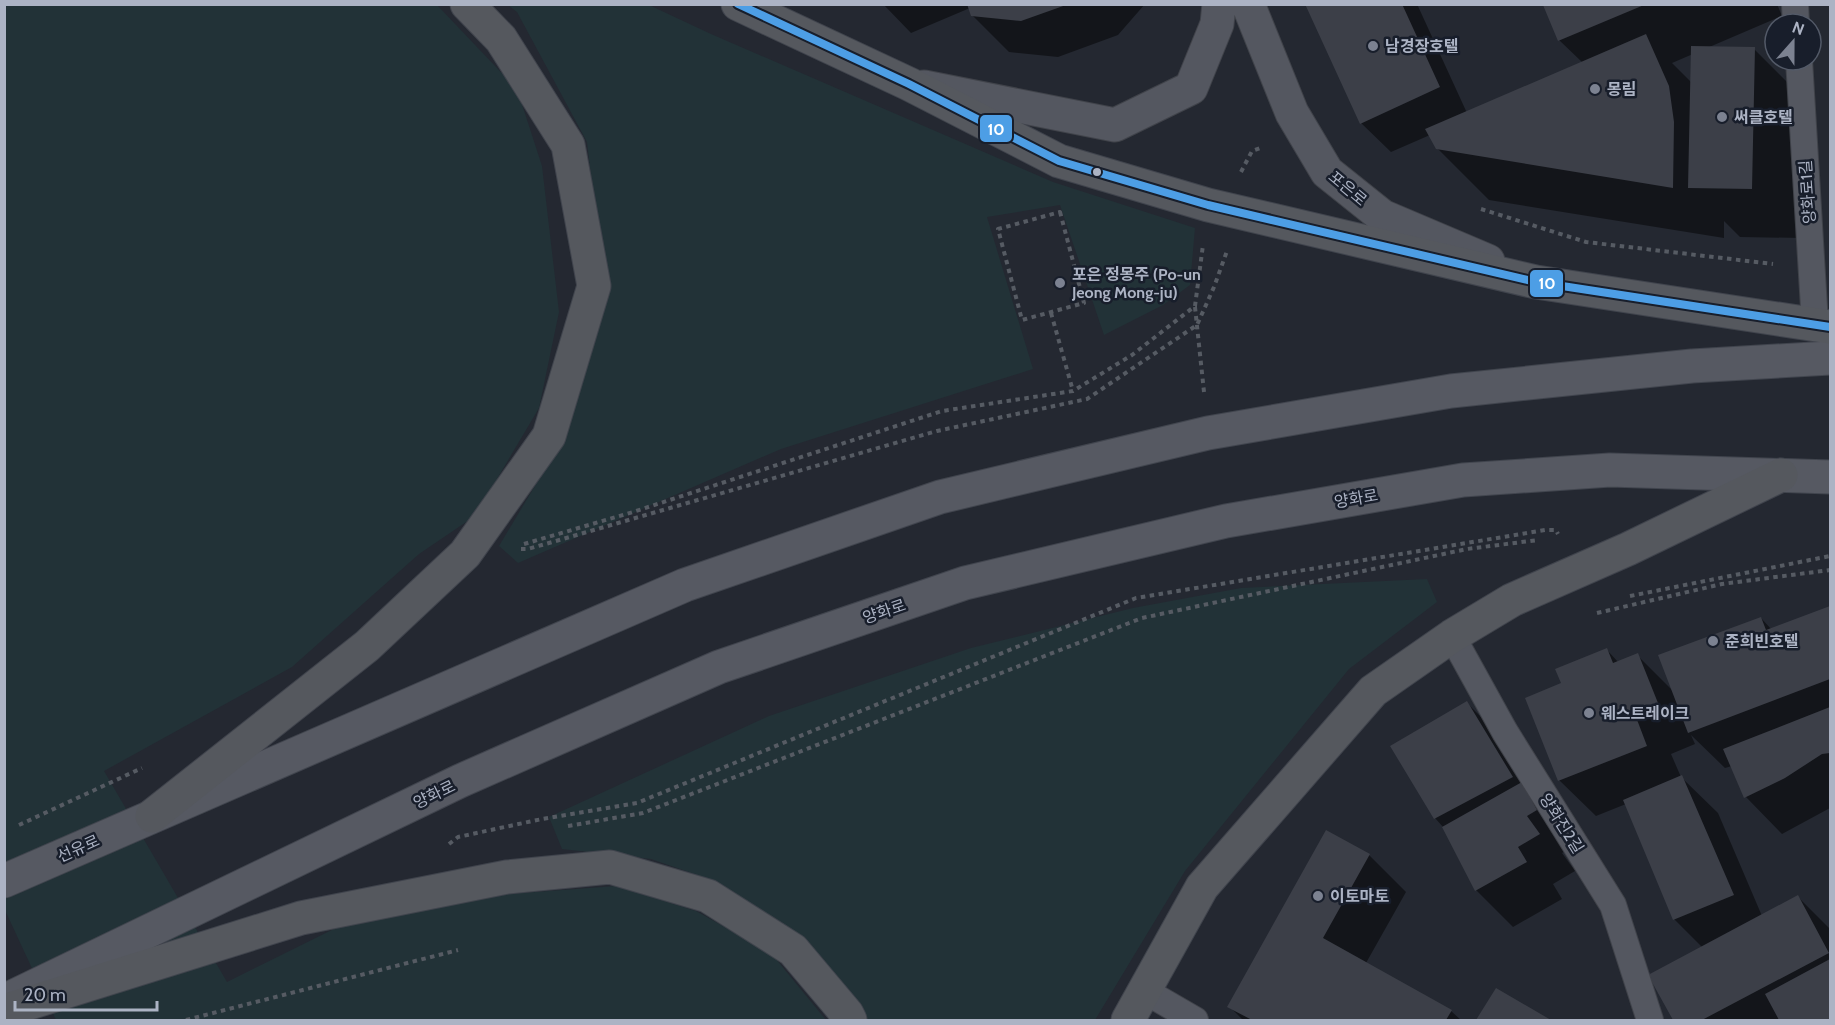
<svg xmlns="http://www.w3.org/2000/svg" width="1835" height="1025" viewBox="0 0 1835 1025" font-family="Cabin,'Noto Sans KR',sans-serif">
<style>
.green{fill:#223237}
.shadow{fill:#0007;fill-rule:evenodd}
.building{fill:#3c3f48}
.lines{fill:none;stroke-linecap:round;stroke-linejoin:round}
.service-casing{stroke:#40434a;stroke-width:28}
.minor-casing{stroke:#40434a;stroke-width:35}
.primary-casing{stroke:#41454e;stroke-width:35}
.trunk-casing{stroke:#40444d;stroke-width:35}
.path{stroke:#565b63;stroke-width:4;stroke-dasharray:4.5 4.5;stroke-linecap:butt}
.service{stroke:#545760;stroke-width:26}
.minor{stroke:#545760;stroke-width:33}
.primary{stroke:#565962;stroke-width:33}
.trunk{stroke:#55585e;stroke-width:33}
.bus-1-casing{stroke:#181e2b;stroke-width:12}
.bus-1{stroke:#4d9ee5;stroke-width:8}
.poi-dot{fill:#7c8291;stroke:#181e2b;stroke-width:2}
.bus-dot{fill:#acb3c4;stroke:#181e2b;stroke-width:2}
.labels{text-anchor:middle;stroke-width:5;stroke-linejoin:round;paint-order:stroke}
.poi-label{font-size:16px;font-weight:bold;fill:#acb3c4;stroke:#181e2b;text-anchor:start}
.street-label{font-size:16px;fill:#acb3c4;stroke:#181e2b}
.line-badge{stroke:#181e2b;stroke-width:2}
.badge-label{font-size:16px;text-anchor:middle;font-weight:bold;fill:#fff}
</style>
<rect width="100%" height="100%" fill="#242831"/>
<path class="green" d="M4,5H437L517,89L542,166L559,312L539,408L475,516L419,554L292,667L104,771L227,982L346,923L508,894L616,886L696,911L771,953L826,1020H56L4,908Z
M508,5H649L711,34L1053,182L1195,228L1190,285L1163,305L1104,335L1060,205L987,217L1033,369L781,449L518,563L499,546L560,444L604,288L587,142L517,12Z
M1427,579L1437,602L1349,669L1185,871L1095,1020H868L794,938L709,879L651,859L562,849L549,817L769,716L971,648L1133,608L1241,588Z"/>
<path class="shadow" d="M883,4H1145L1118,35L1058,57L1009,52L972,15L970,8L911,33Z
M1307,4H1417L1467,113L1583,63L1559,40L1544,4H1777L1782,16L1707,48L1754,49L1803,98L1801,238L1740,237L1724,221V238L1489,200L1437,148L1430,135L1391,152L1361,123ZM1693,54L1692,83L1672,63Z
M1829,608L1830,808L1782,834L1746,797L1732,766L1725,768L1691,735L1695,744L1671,754L1681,777L1718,813L1762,916L1798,897L1830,929V1020H1675L1650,975L1703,948L1674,919L1626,804L1596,816L1559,780L1563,683L1607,650L1619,663L1637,655L1674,692L1761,618L1772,630Z
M1467,703L1503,739L1572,847L1562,853L1575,871L1553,884L1562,899L1513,927L1476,890L1443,827L1435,818Z
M1327,832L1369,855L1406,892L1366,963L1451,1011L1461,1020H1243L1229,1006Z
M1497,990L1548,1020H1478Z"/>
<path class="building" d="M967,4H1066V5L1021,21L971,16Z
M1305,4H1402L1440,87L1360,124Z
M1543,5H1644L1558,41Z
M1646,34L1669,86L1674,122L1673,188L1436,149L1425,129Z
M1691,46L1755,47L1752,189L1688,188Z
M1830,606V679L1688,733L1658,655L1761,617L1766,630Z
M1607,648L1613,663L1638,653L1660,708L1636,717L1647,746L1558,781L1525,698L1561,683L1555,669Z
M1467,701L1513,777L1434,819L1390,746Z
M1830,707V753L1822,754L1785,778L1744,798L1723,749Z
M1682,775L1734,895L1673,920L1623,800Z
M1522,782L1537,810L1527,816L1540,834L1518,847L1527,862L1475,891L1442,827Z
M1326,830L1370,854L1323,938L1452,1010L1446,1020H1252L1227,1007Z
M1798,895L1829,953L1702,1020H1673L1648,975Z
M1830,959V1020H1779L1765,994Z
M1496,988L1551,1020H1476Z"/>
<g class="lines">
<defs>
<path id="service" d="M1795,4L1796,24
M1799,60L1815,324
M1452,636L1505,732L1613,905L1650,1020
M1145,991L1195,1020"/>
<path id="minor" d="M1248,4L1292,113L1327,172L1382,216L1488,261
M924,87L1115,125L1191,88L1217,24L1219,4"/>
<path id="primary" d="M4,881L685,585L940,497L1208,433L1451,391L1692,366L1830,358
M6,1000L460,781L719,667L965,583L1226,521L1463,480L1610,470L1830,477"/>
<path id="trunk" d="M738,4L909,84L1059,161L1208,205L1536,282L1830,327
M152,816L367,646L465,554L549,436L594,286L568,145L501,39L467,4
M4,1011L301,918L507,877L610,867L708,896L793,950L847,1014L850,1020
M1128,1020L1202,887L1373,691L1452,636L1512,600L1628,549L1781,475"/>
</defs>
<use href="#service" class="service-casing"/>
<use href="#minor" class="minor-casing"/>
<use href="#primary" class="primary-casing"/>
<use href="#trunk" class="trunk-casing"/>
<path class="path" d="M1241,172L1252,151L1263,147
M1481,209L1586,242L1773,264
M1060,212L1084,303L1022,320L998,229Z
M1195,307L1204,392
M1051,313L1073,391
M524,544L633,512L942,411L1073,391L1132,355L1195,306L1203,245
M521,549H528L937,431L1087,399L1197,325L1214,287L1227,251
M1630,596L1830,556
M1597,613L1722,584L1830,570
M19,825L142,768
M568,826L643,813L1142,618L1467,549L1538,540
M449,844L458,837L542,819L637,803L1136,598L1545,530H1556L1558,534
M186,1020L458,950"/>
<use href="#service" class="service"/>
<use href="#minor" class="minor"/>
<use href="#primary" class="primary"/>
<use href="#trunk" class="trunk"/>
<defs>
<path id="bus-1" d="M738,4L909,84L1059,161L1208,205L1536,282L1830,327"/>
</defs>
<use href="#bus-1" class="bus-1-casing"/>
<use href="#bus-1" class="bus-1"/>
</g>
<g class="poi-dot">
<circle cx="1373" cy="46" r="6"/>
<circle cx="1595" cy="89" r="6"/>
<circle cx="1722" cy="117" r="6"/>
<circle cx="1060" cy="283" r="6"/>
<circle cx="1713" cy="641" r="6"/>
<circle cx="1589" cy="713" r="6"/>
<circle cx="1318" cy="896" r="6"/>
</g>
<circle class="bus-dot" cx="1097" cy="172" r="5"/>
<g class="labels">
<g class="poi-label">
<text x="1385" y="52">남경장호텔</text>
<text x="1607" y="95">몽림</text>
<text x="1734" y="123">써클호텔</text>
<text x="1072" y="280">포은 정몽주 (Po-un<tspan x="1072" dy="18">Jeong Mong-ju)</tspan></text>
<text x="1725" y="647">준희빈호텔</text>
<text x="1601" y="719">웨스트레이크</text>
<text x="1330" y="902">이토마토</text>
</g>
<g class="street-label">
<text transform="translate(1348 188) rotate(40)" y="6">포은로</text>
<text transform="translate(1807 192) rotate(-94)" y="6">양화로1길</text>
<text transform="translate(1356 498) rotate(-10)" y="6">양화로</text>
<text transform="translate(884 611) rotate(-19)" y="6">양화로</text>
<text transform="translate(434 794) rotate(-26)" y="6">양화로</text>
<text transform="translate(1562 823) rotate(58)" y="6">양화진2길</text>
<text transform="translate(78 848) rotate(-24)" y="6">선유로</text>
</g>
</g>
<g class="line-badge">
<rect x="979" y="114" width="34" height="29" rx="6" fill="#4d9ee5"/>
<rect x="1529" y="269" width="35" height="29" rx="6" fill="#4d9ee5"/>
</g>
<g class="badge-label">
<text x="996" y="135">10</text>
<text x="1547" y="289">10</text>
</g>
<rect width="1835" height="1025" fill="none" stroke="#acb3c4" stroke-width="12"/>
<g transform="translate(1793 42) rotate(21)"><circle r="28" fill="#181e2b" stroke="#535a68" stroke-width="1.5"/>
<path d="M0-4.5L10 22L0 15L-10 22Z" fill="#7c8291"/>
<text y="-9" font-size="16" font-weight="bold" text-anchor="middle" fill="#acb3c4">N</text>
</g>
<path d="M15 1001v9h142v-9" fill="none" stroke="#acb3c4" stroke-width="3"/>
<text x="24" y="1001" font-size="18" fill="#acb3c4" stroke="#181e2b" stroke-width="4.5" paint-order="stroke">20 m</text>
</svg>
